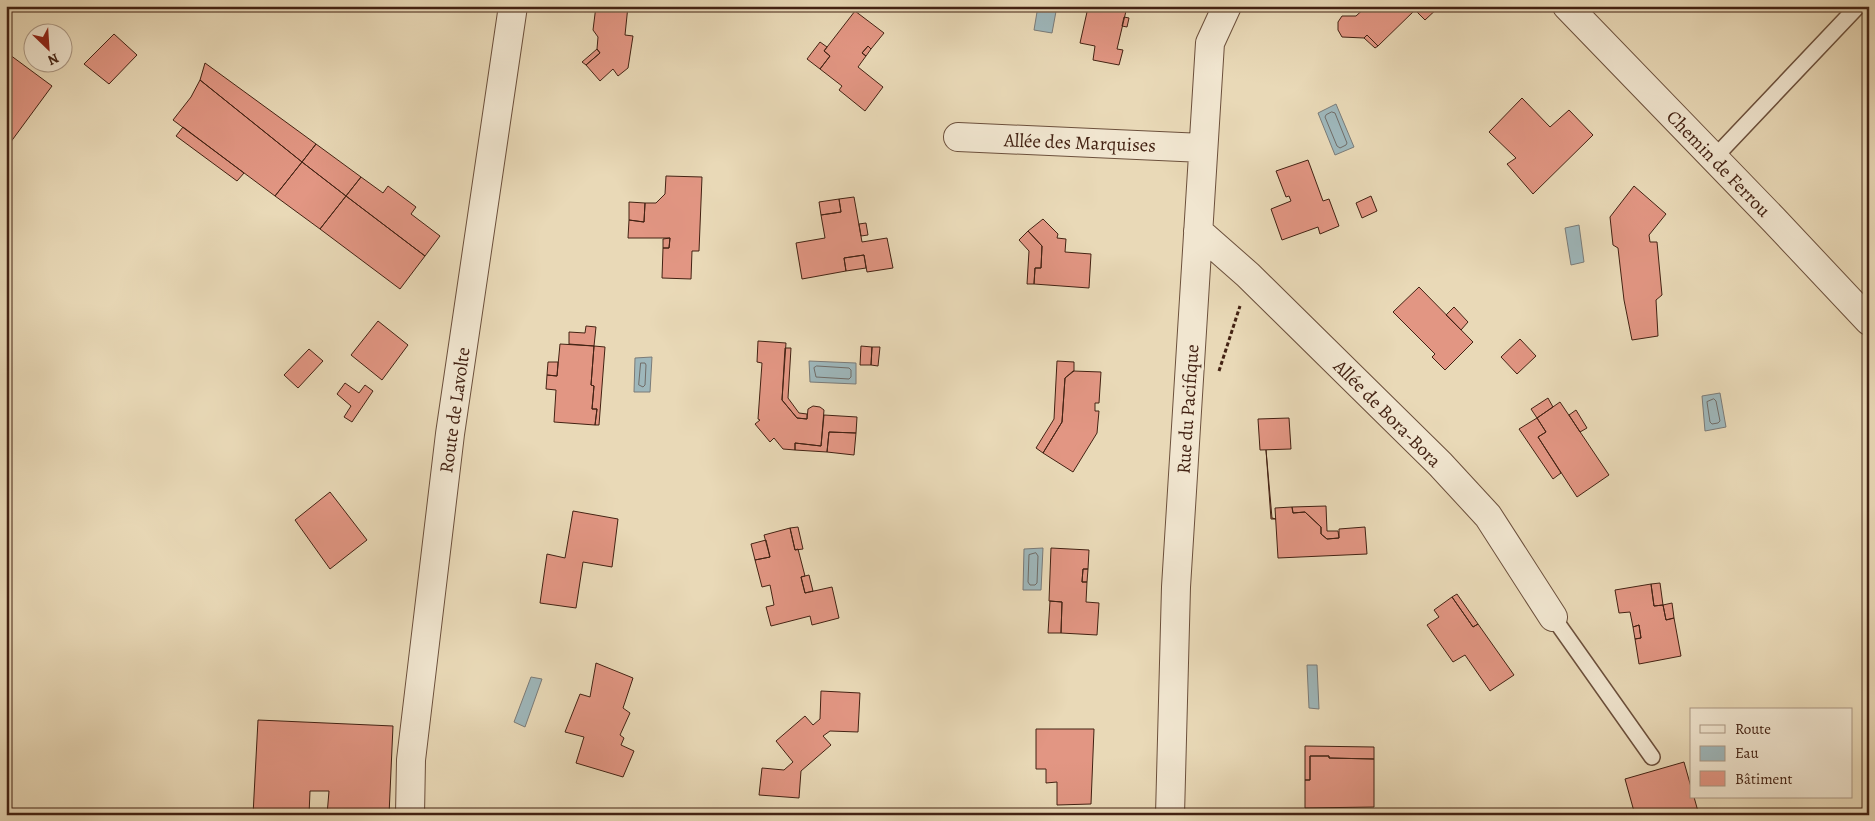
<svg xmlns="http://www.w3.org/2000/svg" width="1875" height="821" viewBox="0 0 1875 821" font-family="Alegreya,serif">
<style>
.water{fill:#9eb7bb;stroke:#7a7b78}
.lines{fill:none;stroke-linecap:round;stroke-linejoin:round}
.shore{stroke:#706c67;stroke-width:1}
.building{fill:#e29683;stroke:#432213}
.lane-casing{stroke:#6c503c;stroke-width:18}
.street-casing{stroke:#6c503c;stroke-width:30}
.path{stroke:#432213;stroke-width:3;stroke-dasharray:4 2.5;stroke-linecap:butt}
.lane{stroke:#f1e6d0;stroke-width:15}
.street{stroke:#f1e6d0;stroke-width:28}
.labels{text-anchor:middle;stroke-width:5;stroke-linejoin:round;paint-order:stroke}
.street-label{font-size:19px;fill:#432213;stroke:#f1e6d0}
</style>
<rect width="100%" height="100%" fill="#e9d9b7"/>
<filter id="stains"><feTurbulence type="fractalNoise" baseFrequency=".004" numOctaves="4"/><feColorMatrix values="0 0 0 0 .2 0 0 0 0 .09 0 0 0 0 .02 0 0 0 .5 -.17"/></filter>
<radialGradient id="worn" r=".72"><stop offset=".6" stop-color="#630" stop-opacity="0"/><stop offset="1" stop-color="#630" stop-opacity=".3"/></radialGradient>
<path class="water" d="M1038,6H1057L1052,33L1034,30Z
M1336,104L1354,147L1335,155L1318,113Z
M1579,225L1584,262L1571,265L1565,228Z
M652,357L650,392H634L635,358Z
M809,361L856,363V384L810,382Z
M1720,393L1726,427L1705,431L1702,396Z
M1043,548L1041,590H1023L1024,549Z
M1307,665H1317L1319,709L1309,708Z
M531,677L542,679L525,727L514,722Z"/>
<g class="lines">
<path class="shore" d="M1332,112L1335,113L1347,143L1346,145L1340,148L1337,146L1325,117L1326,115Z
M641,363H645L646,365L645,385L643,387L639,385Z
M817,366L849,368L851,370V377L849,379L816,377L814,368Z
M1714,399L1716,401L1720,421L1718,423L1712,424L1710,422L1707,402Z
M1036,553L1038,556L1037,583L1035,585H1030L1028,582L1029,555Z"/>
</g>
<path class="building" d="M596,6H628L625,35L633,36L628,68L618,76L613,69L600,81L586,65L600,53L597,49L598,37L593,30Z
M1083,6H1118L1117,9L1126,11L1117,49L1123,50L1119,65L1093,60L1095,46L1080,43L1087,12L1082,11Z
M1367,6H1440L1425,20L1415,10L1378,46L1367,35L1364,38L1342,37L1338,30V22L1342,16H1356Z
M855,11L884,33L871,49L868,46L862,53L866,56L858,67L883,87L865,111L839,90L842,86L820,69L830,56L824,51Z
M1124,17L1129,18L1127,27L1122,26Z
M114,34L137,55L109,84L84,64Z
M1367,35L1378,46L1375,48L1364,38Z
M820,42L827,47L824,51L830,56L820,69L807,59Z
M868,46L871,49L866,56L862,53Z
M597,49L600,53L586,65L582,62Z
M6,52L52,86L10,143L6,140Z
M205,63L316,144L302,162L200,80Z
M200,80L302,162L275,196L173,120L191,97Z
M1522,98L1550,127L1569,110L1593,135L1533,194L1507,164L1516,158L1489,132Z
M183,127L244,173L237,181L176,136Z
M316,144L361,177L346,196L302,162Z
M1308,160L1323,201L1329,199L1339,226L1320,234L1318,227L1282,240L1271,209L1291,201L1289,196L1286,197L1276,171Z
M302,162L346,196L320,229L275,196Z
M666,176L702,177L699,251H692L691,279L662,278L663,248H669L670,238H628L629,220L644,222L645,203H656L665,194Z
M361,177L383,193L388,186L416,207L411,214L440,236L425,256L346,196Z
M1634,186L1666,214L1649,235L1650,242H1657L1662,295L1656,300L1658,336L1632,340L1624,300L1618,248L1613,245L1610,217Z
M346,196L425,256L400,289L320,229Z
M1371,196L1377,211L1362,218L1356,203Z
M854,197L862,242L887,238L893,268L867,272L864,255L844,258L846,271L802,279L796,243L825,238L821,215L841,212L839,199Z
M839,199L841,212L821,215L819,202Z
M629,202L645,203L644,222L629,220Z
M1043,219L1058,234L1057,238L1066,239L1065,252L1091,254L1089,288L1034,284L1035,268H1041L1042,246L1028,231Z
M866,223L868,235L861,236L859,224Z
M1028,231L1042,246L1041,268H1035L1034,284H1027L1029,251L1019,240Z
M670,238L669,248H663V239Z
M864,255L866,268L846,271L844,258Z
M1419,287L1473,342L1445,370L1432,357L1435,354L1393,312Z
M1454,307L1468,322L1461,330L1446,315Z
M378,321L408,345L382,380L351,355Z
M586,326L596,327L594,346L569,344V332L585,333Z
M1520,339L1536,356L1517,374L1501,357Z
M758,341L786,343L782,400L797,418L807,419L808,409L813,406L820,407L824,410L821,446L795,443V450L783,449L774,438L770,442L755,424L760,420L758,419L762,363L757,362Z
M560,344L594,346L591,385L594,386L592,409H597L595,425L554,422L556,390L546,389L547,375L557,376Z
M594,346L605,347L599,425H595L597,409H592L594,386L591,385Z
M861,346L872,347L871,365H860Z
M872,347H880L878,366L871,365Z
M785,348H791L788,398L799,413L807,414V419L797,418L782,400Z
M309,349L323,361L298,388L284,375Z
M1057,361L1074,362V371L1065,378L1062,422L1043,453L1036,448L1054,419Z
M548,362H558L557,376L547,375Z
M1073,371L1101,372L1099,403H1095V411H1099L1097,433L1073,472L1043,453L1062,422L1065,378Z
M345,383L359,393L365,385L373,391L352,422L344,417L351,406L337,394Z
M1548,398L1553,407L1537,418L1531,409Z
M1560,402L1609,475L1577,497L1538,437L1546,432L1537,418Z
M1576,410L1587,428L1580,432L1569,415Z
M824,415L857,417L856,433L829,432L827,452L795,450V443L821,446Z
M1289,418L1291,449L1260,450L1258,419Z
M1537,418L1546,432L1538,437L1561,473L1553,479L1519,429Z
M829,432L856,433L854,455L827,452Z
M1266,450L1272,518L1276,519H1271Z
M330,492L367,540L330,569L295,520Z
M1326,506L1327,531H1338L1339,538L1327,539L1321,534V527L1305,512L1293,513L1292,507Z
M1292,507L1293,513L1305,512L1321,527V534L1327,539L1339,538V529L1365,527L1367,554L1278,558L1275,508Z
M573,511L618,519L612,567L583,562L576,608L540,603L547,554L565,558Z
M798,527L803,549L795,550L790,528Z
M790,528L795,550L798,549L805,576L801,577L805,593L832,587L839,618L812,625L810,616L771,626L766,607L774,605L770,585L762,587L755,560L770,557L764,535Z
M766,540L770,557L755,560L751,544Z
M1051,548L1089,550L1088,569H1083L1082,582H1087L1086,602L1099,603L1097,635L1061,633L1062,602L1049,601Z
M1083,569H1088L1087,582H1082Z
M809,575L813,591L805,593L801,577Z
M1660,583L1663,605L1654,606L1651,584Z
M1651,584L1654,606L1663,605L1666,620L1674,618L1681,656L1639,664L1635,639L1641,638L1639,625L1633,627L1630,612L1619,613L1615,590Z
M1457,594L1478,624L1473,627L1452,597Z
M1452,597L1473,627L1478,624L1514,675L1490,691L1465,655L1453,662L1427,625L1439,617L1434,610Z
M1050,601L1062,602L1061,633H1048Z
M1672,603L1674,618L1666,620L1663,605Z
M1639,625L1641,638L1635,639L1633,627Z
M596,663L633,678L623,708L630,713L620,735L624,738L621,745L634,751L623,777L576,763L584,737L565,732L580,694L590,697Z
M821,691L860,693L858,732L830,731L823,736L831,745L801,771L799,798L759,795L762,768L784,770L793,762L776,741L805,716L813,725L820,719Z
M258,720L393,726L389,815H327L329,791H310L309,815H253Z
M1036,729H1094L1091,804L1057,805V782L1046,783V769H1036Z
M1305,746L1374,747V759L1329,758V756H1310V780H1305Z
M1310,756H1329V758L1374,759V807L1305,808V780H1310Z
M1684,762L1691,787V797H1694L1699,815H1635L1625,779Z"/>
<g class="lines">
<defs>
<path id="lane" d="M1714,158L1858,6
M1553,617L1652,757"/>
<path id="street" d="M1567,6L1773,219L1869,321
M958,137L1203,148
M1198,231L1248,275L1440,464L1488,516L1553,617
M410,815L411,760L450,434L513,6
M1170,815L1176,587L1210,43L1227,6"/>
</defs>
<use href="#lane" class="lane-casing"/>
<use href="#street" class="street-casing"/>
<path class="path" d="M1219,371L1240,306"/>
<use href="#lane" class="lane"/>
<use href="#street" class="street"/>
</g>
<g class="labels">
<g class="street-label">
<text transform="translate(1080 142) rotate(2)" y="7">Allée des Marquises</text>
<text transform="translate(1719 163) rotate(46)" y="7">Chemin de Ferrou</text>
<text transform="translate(1187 409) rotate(-86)" y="7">Rue du Pacifique</text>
<text transform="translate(454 410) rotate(-82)" y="7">Route de Lavolte</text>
<text transform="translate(1388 413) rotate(45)" y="7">Allée de Bora-Bora</text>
</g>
</g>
<rect width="1875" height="821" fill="none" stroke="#e9d9b7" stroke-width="25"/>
<rect x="8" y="8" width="1860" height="806" fill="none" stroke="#432213" stroke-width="2.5"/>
<rect x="12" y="12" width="1850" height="796" fill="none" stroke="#432213"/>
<rect x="1690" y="708" width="162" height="90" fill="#f1e6d0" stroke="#ab9884"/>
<rect x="1700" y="725" width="25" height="8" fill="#f1e6d0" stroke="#ab9884"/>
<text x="1735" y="734" font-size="15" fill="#432213">Route</text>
<rect x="1700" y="746" width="25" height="15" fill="#9eb7bb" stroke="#ab9884"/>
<text x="1735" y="758" font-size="15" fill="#432213">Eau</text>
<rect x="1700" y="771" width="25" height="15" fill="#e29683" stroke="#ab9884"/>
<text x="1735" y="784" font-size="15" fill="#432213">Bâtiment</text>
<g transform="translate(48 48) rotate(155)"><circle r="24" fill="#f1e6d0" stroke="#ab9884"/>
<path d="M0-4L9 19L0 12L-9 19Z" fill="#8f2418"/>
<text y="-8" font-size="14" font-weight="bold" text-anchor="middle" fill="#432213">N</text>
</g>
<rect width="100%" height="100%" filter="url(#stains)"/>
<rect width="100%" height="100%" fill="url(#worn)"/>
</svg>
